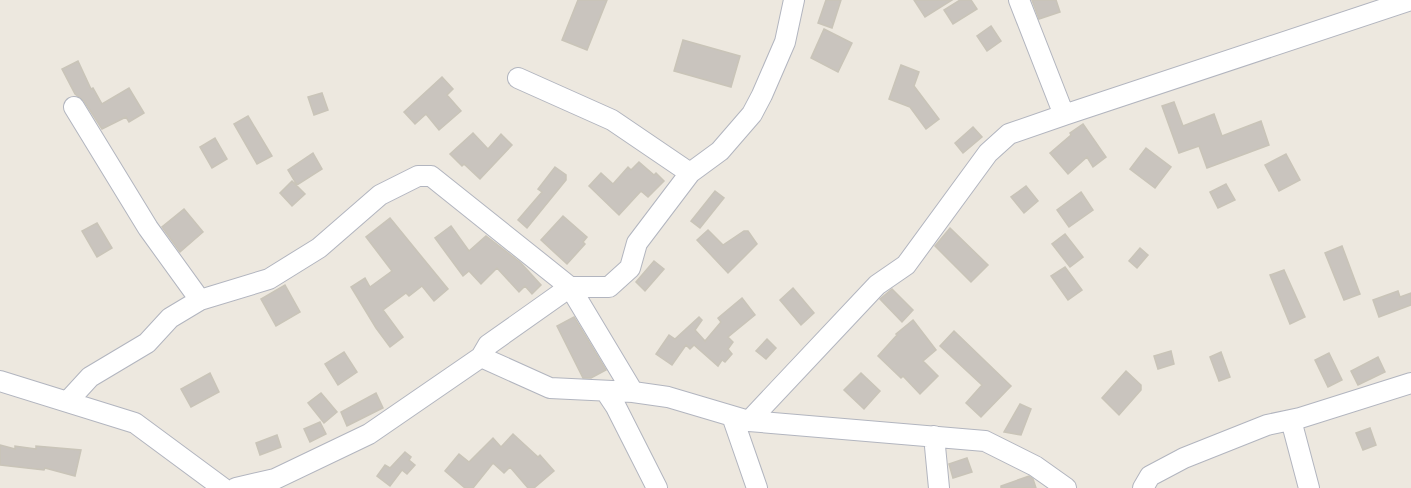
<svg xmlns="http://www.w3.org/2000/svg" width="1411" height="488" viewBox="0 0 1411 488" font-family="Quicksand,sans-serif">
<style>
.building{fill:#c9c4be;stroke:#c9c4b8;stroke-width:1.5}
.lines{fill:none;stroke-linecap:round;stroke-linejoin:round}
.minor-casing{stroke:#b2b5bf;stroke-width:22}
.minor{stroke:#fff;stroke-width:20}
</style>
<rect width="100%" height="100%" fill="#ede8df"/>
<path class="building" d="M578,0H607L587,50L562,40Z
M826,0H841L832,28L818,23Z
M914,0H952L925,17Z
M960,0H971L977,9L953,24L944,10Z
M1032,0H1056L1060,12L1039,19Z
M991,26L1001,41L987,51L977,36Z
M824,29L852,43L838,72L811,58Z
M683,40L740,56L731,87L674,71Z
M78,61L91,89L93,88L102,104L129,88L144,113L129,122L126,117L102,129L84,101L75,94L62,69Z
M901,65L919,72L914,86L939,119L926,129L910,107L889,99Z
M442,77L453,89L447,95L461,111L439,130L426,114L415,124L404,112Z
M322,93L328,110L314,115L308,97Z
M1174,102L1183,126L1214,114L1222,136L1261,121L1269,145L1207,168L1199,146L1179,153L1162,106Z
M248,116L272,156L257,164L234,124Z
M1083,124L1106,157L1093,167L1087,157L1068,174L1050,153L1071,135L1070,133Z
M973,127L982,137L963,153L955,143Z
M473,133L488,149L501,134L512,145L480,179L464,164L462,166L450,154Z
M215,138L227,159L212,168L200,147Z
M1146,148L1171,167L1155,188L1130,169Z
M313,153L322,169L297,185L288,170Z
M1286,154L1300,180L1279,191L1265,165Z
M639,162L654,175L656,173L664,181L648,197L641,191L619,215L589,186L601,173L613,184L628,167L631,170Z
M555,167L566,175V180L527,228L518,220L542,192L538,189Z
M292,181L305,194L292,206L280,193Z
M1226,184L1235,200L1218,208L1210,192Z
M1026,186L1038,201L1024,213L1011,197Z
M715,191L724,198L700,228L691,221Z
M1081,192L1093,210L1069,227L1057,210Z
M184,209L203,232L180,252L162,227Z
M563,216L587,237L583,242L585,244L567,264L541,240Z
M390,218L448,289L434,301L422,286L409,296L406,293L383,310L403,337L390,347L376,328L351,287L365,278L370,287L392,271L366,237Z
M97,223L112,248L97,257L82,231Z
M451,226L469,251L486,236L521,263L541,285L532,294L525,286L519,292L497,268L481,284L469,271L463,276L435,238Z
M950,228L988,265L971,282L935,246Z
M708,230L723,245L744,231H748L757,244L728,273L697,240Z
M1065,234L1083,257L1070,267L1052,244Z
M1342,246L1360,294L1344,300L1325,253Z
M1140,248L1148,255L1137,268L1129,261Z
M654,261L664,269L645,291L636,282Z
M1065,267L1082,290L1068,300L1051,276Z
M1284,270L1305,317L1290,324L1270,275Z
M285,285L300,312L276,326L261,299Z
M793,288L814,313L801,325L780,300Z
M892,289L913,310L902,322L880,299Z
M1398,291L1400,297L1411,293V305L1379,317L1373,300Z
M742,298L755,315L728,337L733,342L728,349L732,354L725,362L722,360L718,366L694,345L690,349L686,345L672,365L656,354L669,335L675,339L699,317L702,320L695,330L705,341L721,322L718,318Z
M574,317L606,370L591,378H583L557,326Z
M913,320L936,350L923,361L938,376L920,394L903,376L901,378L878,356L897,335L896,334Z
M954,331L1011,386L981,417L966,403L982,385L940,346Z
M767,339L776,348L766,359L756,351Z
M1171,351L1174,364L1158,369L1154,356Z
M344,352L357,372L338,385L325,364Z
M1221,352L1230,377L1219,381L1210,357Z
M1329,353L1342,380L1328,387L1315,360Z
M1378,357L1385,372L1358,385L1351,371Z
M1126,371L1141,385V390L1119,415L1102,398Z
M210,373L219,392L191,407L181,389Z
M861,373L880,391L864,409L844,390Z
M321,393L337,412L324,423L308,403Z
M376,393L383,408L347,426L341,412Z
M1020,404L1031,409L1021,435L1004,432Z
M320,422L326,434L310,442L304,429Z
M1370,428L1376,445L1363,450L1356,433Z
M513,434L538,457L540,455L554,471L534,488H528L510,467L504,473L493,463L473,488H465L445,471L459,454L469,462L493,438L501,447Z
M277,435L281,447L260,455L256,443Z
M0,445L15,449V446L36,449V446L81,450L75,476L45,468L44,470L0,465Z
M405,452L411,457L409,460L415,465L407,474L402,470L390,486L377,476L385,465L390,468Z
M967,458L972,472L953,478L949,464Z
M1029,476L1033,479L1036,488H1001V486Z"/>
<g class="lines">
<defs>
<path id="minor" d="M1019,0L1064,115L1411,0
M518,78L612,120L690,173
M74,107L148,228L200,300
M481,357L550,388L633,392L668,397L749,421L985,441L1035,466L1066,488
M0,381L135,423L223,488
M606,392L616,407L657,488
M68,401L90,377L147,343L170,318L200,300L269,279L319,248L380,195L418,176H431L570,287L633,392
M732,416L757,488
M1291,420L1309,488
M749,421L877,285L906,265L988,153L1009,134L1064,115
M934,436L939,488
M236,488L275,479L369,434L481,357L488,345L570,287H609L630,268L637,243L690,173L720,151L752,114L762,95L785,42L794,0
M1143,488L1150,476L1184,458L1267,425L1300,418L1411,383"/>
</defs>
<use href="#minor" class="minor-casing"/>
<use href="#minor" class="minor"/>
</g>
</svg>
